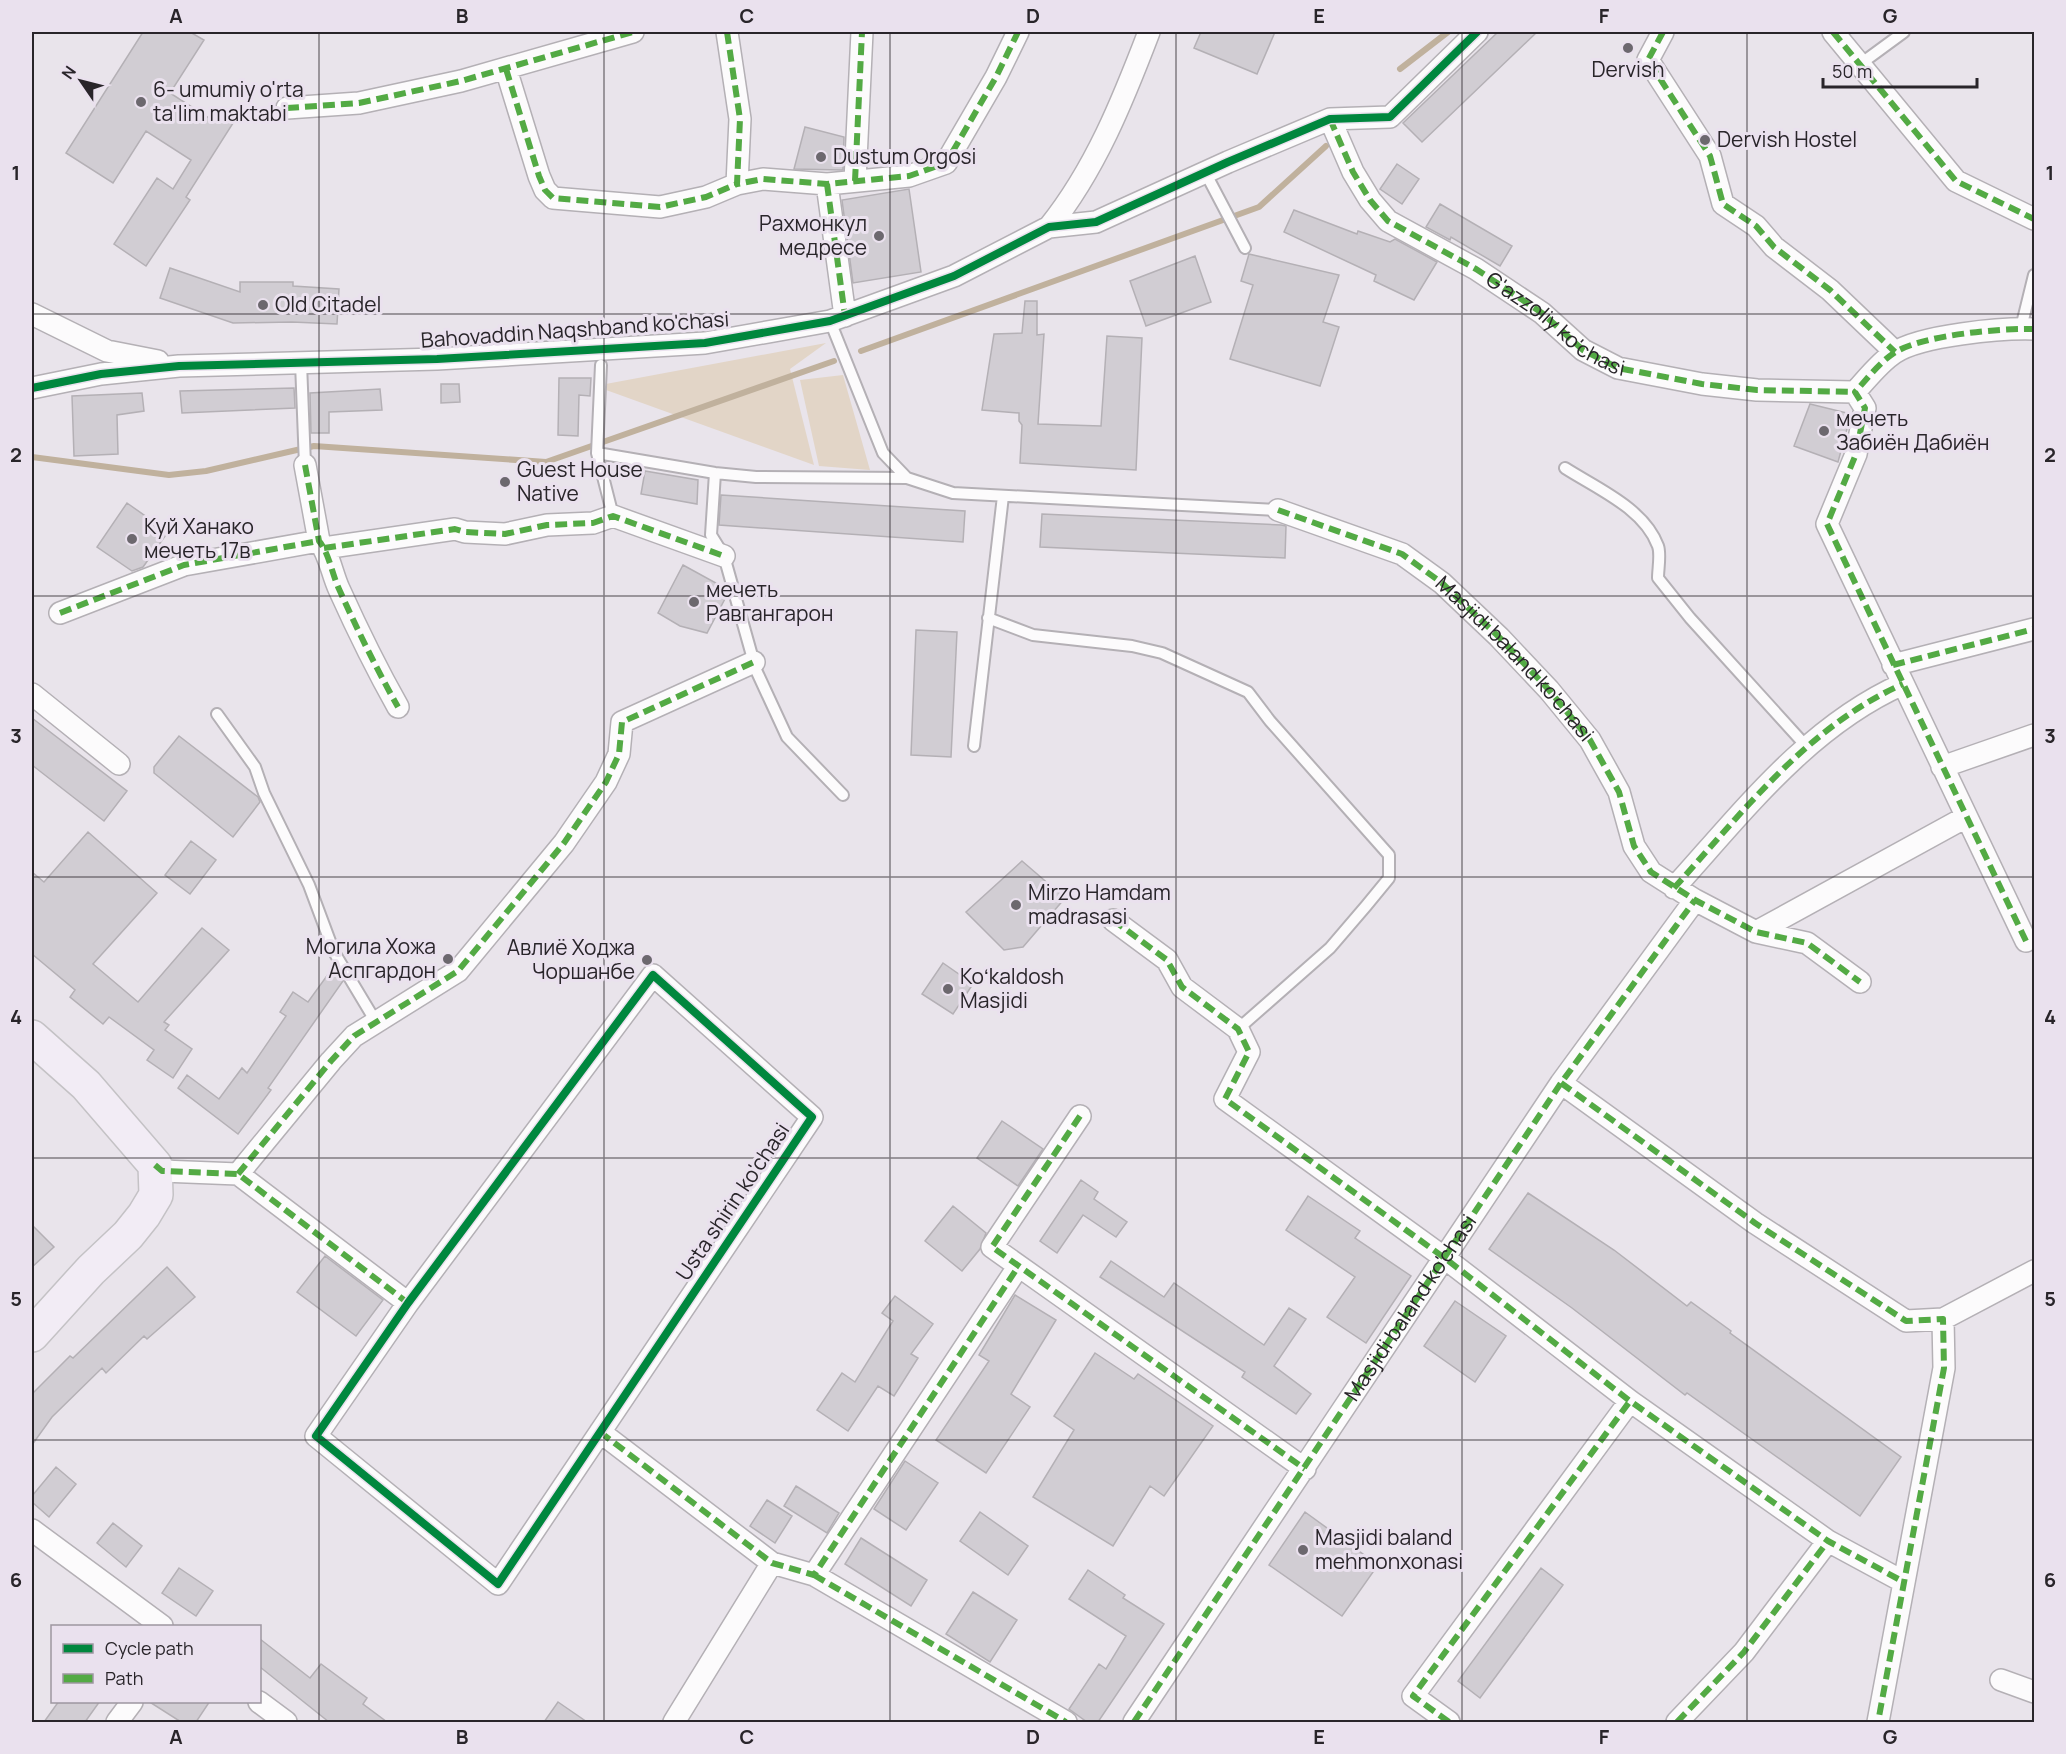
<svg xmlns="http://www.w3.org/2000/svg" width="2066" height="1754" viewBox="0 0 2066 1754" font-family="Manrope,sans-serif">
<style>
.green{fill:#e2d5c7}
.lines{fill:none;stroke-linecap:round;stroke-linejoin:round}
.stream{stroke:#c0b19d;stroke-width:6}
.building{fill:#d1cdd3;stroke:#b4b0b5;stroke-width:1.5}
.lane-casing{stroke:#b4b0b5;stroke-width:14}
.street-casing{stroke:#b4b0b5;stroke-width:24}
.primary-casing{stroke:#c4c2c5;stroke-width:36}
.lane{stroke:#fcfbfc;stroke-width:10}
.street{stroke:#fcfbfc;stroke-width:21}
.primary{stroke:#f2ecf5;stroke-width:33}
.quiet{stroke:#53aa44;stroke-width:6;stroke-dasharray:12 6;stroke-linecap:butt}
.cycleway-casing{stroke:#eae1ee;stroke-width:11}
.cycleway{stroke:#00873e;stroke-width:8}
.grid{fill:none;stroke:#29252a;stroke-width:1.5;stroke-opacity:0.55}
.poi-dot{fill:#6c686e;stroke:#eae1ee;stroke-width:2}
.labels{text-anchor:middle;stroke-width:6;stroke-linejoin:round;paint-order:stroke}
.poi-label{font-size:21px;fill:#29252a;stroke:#eae1ee;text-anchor:start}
.street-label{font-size:21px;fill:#29252a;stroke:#eae1ee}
.neatline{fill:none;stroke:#29252a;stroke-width:2}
.grid-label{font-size:20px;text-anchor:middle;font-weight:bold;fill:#29252a}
</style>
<rect width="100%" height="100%" fill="#e9e4eb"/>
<path class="green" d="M826,343L790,369L814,465L595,386Z
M843,375L870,470L819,466L800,380Z"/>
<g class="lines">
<path class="stream" d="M1400,69L1448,32
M861,351L1259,207L1326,146
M32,457L169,475L206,471L314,446L546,462L834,361"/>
</g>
<path class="building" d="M143,32H190L204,40L170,93L215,122L222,111L235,120L186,197L190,200L146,266L114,244L157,178L173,189L191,160L146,131L113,183L66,153Z
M1201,32H1275L1257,74L1194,48Z
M1498,32H1537L1422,142L1403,123Z
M805,127L844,137L843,170L794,169Z
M1397,164L1419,179L1402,204L1380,189Z
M909,189L921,272L853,283L842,200Z
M1440,204L1512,246L1500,266L1451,237L1450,240L1426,227Z
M1294,210L1357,234L1358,231L1390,242L1395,239L1437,262L1414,300L1374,281L1376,275L1284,232Z
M1249,254L1339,275L1323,322L1339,327L1320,386L1230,359L1253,285L1241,281Z
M1195,256L1211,302L1146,326L1130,281Z
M170,268L240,292V282H293V286L339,289L337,324L292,322L233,323L160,298Z
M1025,301H1037V335L1044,334L1038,424L1101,426L1107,336L1142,338L1136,470L1020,463L1022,425L1019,421V413L982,410L994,334L1022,333Z
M559,378H591L590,396L579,395L578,436L558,435Z
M441,384H459L460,402L441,403Z
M294,388L295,408L182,413L180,391Z
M380,389L382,410L329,412V433H311L310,393Z
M142,393L144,411L117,415L118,454L74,456L72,396Z
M1810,404L1851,414L1838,462L1794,446Z
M645,471L698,480L697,504L641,494Z
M721,495L965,511L963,542L719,525Z
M127,503L168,532L143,567L132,571L97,547Z
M1042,514L1281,525L1286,526L1285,558L1040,547Z
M683,565L725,588L727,595L707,633L680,626L658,613Z
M916,630L957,632L951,757L911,755Z
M32,718L127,791L104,821L32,765Z
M179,736L258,797L260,802L233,837L154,773V767Z
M88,832L157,893L93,964L138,1002L202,928L229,950L164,1022L169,1025L165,1030L192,1049L173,1078L147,1060L154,1050L109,1017L103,1024L70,997L75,990L32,954V872L44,882Z
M191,841L216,860L190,894L165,875Z
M1022,861L1065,898L1023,947L1004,950L966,912Z
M943,963L973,984L953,1014L922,994Z
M334,966L343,981L268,1088L271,1090L238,1134L178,1088L187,1075L219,1099L242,1068L247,1073L286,1016L280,1012L293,992L308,1002Z
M1002,1121L1043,1149L1018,1186L977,1158Z
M1081,1180L1098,1192L1094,1199L1127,1222L1116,1237L1083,1215L1057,1253L1040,1241Z
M1528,1193L1614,1250L1687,1306L1691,1302L1731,1331L1730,1333L1901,1457L1860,1516L1687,1393L1685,1395L1572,1308L1489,1249Z
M1308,1196L1360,1231L1355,1238L1411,1276L1366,1343L1327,1317L1355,1277L1286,1230Z
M953,1206L986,1233L980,1249L962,1271L925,1241Z
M32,1225L54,1247L32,1267Z
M325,1256L383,1300L356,1336L297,1292Z
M1111,1261L1164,1297L1174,1283L1264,1345L1289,1308L1306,1319L1274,1366L1311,1394L1296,1414L1242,1377L1245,1372L1100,1277Z
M167,1267L195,1297L147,1339L144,1336L106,1373L102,1368L52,1417L32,1445V1394L70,1356L73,1358Z
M1015,1295L1056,1320L1011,1394L1030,1407L986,1473L936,1440L989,1361L979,1355Z
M895,1296L933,1324L911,1354L918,1358L894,1396L878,1386L848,1431L817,1410L842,1373L855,1382L893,1321L882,1313Z
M1455,1301L1506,1336L1475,1382L1424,1346Z
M1095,1353L1134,1379L1138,1374L1213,1426L1164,1496L1150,1486L1113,1546L1033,1497L1074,1430L1054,1416Z
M905,1461L938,1483L906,1530L874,1509Z
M56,1467L76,1484L49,1517L32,1502V1496Z
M796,1486L839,1513L827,1533L784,1506Z
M767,1500L792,1516L775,1543L750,1526Z
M980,1512L1028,1546L1008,1575L960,1541Z
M1305,1512L1378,1565L1342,1616L1269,1565Z
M113,1523L142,1546L126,1567L97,1543Z
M861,1538L927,1580L911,1606L845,1564Z
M179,1568L213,1591L196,1616L162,1593Z
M1541,1568L1563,1585L1480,1698L1458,1681Z
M1088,1570L1125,1595L1123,1598L1164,1624L1098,1722H1087L1069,1709L1099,1664L1106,1669L1126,1636L1069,1599Z
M973,1592L1017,1620L990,1662L946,1634Z
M260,1639L310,1678L321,1664L367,1698L363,1704L387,1722H329L260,1667Z
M59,1701H100L85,1722H44Z
M148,1701H210L196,1722H181Z
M558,1702L587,1722H544Z"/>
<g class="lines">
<defs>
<path id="lane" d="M1859,65L1904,32
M1205,172L1245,248
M830,321L883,453L907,478L953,493L1278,510
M2021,328L2034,275
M301,363L305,465
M601,365L597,453L715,473L756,477L907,478
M597,453L613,516
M1565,468C1596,488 1644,508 1658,546C1661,554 1658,569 1658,578L1690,618L1806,746
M715,473L711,535L724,556L756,670L787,737L843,795
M988,618L1033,635L1132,646L1162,653L1248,692L1270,721L1389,855V878L1366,906L1330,948L1238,1029
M217,714L255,767L264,793L309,885L334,952L376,1022
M974,746L1003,496"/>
<path id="street" d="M727,32L740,119L737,184L763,179L827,184L848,182L909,176L946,163L996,77L1018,32
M1663,32L1648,60L1710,156L1723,204L1756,226L1774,247L1830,290L1895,352
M1833,32L1956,181L2034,219
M506,69L539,176L545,190L553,198L660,207L706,197L737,184
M287,108L359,103L461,81L633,32
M1330,119L1353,172L1370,200L1388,221L1476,269L1542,313L1583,350L1618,368L1702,384L1757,390L1855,392
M855,181L862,32
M827,184L845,316
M1049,227C1095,170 1123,100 1149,32
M32,314L107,351L158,361
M32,388L101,374L179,366L437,359L705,343L830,321L954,276L1049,227L1096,222L1228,162L1330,119L1390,117L1477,32
M305,465L319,541C329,553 332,574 339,589C357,629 376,668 398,707
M1278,510L1402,554L1442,583L1499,637L1549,690L1590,740L1619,792L1634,846L1651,872L1695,900L1756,932L1807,943L1860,982
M324,548L455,529L465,532L505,534L547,525L593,523L613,516L724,556
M60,613L184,565L319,541
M1893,665L2034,629
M32,694L119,764
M1942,767L2034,735
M1674,888C1742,813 1808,726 1903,684
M1113,920L1167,960L1182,987L1238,1029L1249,1052L1225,1099L1446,1259L1630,1401L1828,1541L1902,1581
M1756,932L1966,817
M2026,941L1827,524L1856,454L1865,408L1855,392C1867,379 1879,363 1894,353C1921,335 2002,328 2034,329
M653,975L812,1117L498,1584L316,1436L408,1303Z
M1561,1083L1755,1223L1906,1321L1943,1319L2034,1271
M1080,1116L992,1247L1305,1469
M155,1165L162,1171L238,1174L408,1303
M238,1174L331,1061L354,1036L458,971L564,843L606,782L619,754L622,722L754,662
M600,1432L772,1563L814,1575L1018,1267
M32,1530L162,1626
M814,1575L1066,1722
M2001,1680L2034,1692
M259,1702L286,1722
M117,1722L132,1702
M674,1722L772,1563
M1134,1722L1561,1083L1695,900
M1449,1722L1413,1696L1630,1401
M1677,1722L1744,1652L1828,1541
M1878,1722L1944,1368L1943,1319"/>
<path id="primary" d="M32,1037L86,1085L155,1165L156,1195L144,1215L128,1235L91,1270L32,1335"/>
</defs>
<use href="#lane" class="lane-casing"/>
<use href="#street" class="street-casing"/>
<use href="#primary" class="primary-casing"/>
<use href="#lane" class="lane"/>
<use href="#street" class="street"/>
<use href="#primary" class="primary"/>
<g class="quiet">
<path d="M727,32L740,119L737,184L763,179L827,184L848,182L909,176L946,163L996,77L1018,32"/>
<path d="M1663,32L1648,60L1710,156L1723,204L1756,226L1774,247L1830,290L1895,352"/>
<path d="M1833,32L1956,181L2034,219"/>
<path d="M506,69L539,176L545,190L553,198L660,207L706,197L737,184"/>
<path d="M287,108L359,103L461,81L633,32"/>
<path id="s1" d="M1330,119L1353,172L1370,200L1388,221L1476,269L1542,313L1583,350L1618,368L1702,384L1757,390L1855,392"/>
<path d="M855,181L862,32"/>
<path d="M827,184L845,316"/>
<path d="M305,465L319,541C329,553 332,574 339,589C357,629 376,668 398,707"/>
<path id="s2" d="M1278,510L1402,554L1442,583L1499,637L1549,690L1590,740L1619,792L1634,846L1651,872L1695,900L1756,932L1807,943L1860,982"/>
<path d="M324,548L455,529L465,532L505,534L547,525L593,523L613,516L724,556"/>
<path d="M60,613L184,565L319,541"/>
<path d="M1893,665L2034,629"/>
<path d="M1674,888C1742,813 1808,726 1903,684"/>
<path d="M1113,920L1167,960L1182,987L1238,1029L1249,1052L1225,1099L1446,1259L1630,1401L1828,1541L1902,1581"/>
<path d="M2026,941L1827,524L1856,454L1865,408L1855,392C1867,379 1879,363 1894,353C1921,335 2002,328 2034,329"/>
<path d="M1561,1083L1755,1223L1906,1321L1943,1319L1944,1368L1878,1722"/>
<path d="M1080,1116L992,1247L1305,1469"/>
<path d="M155,1165L162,1171L238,1174L408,1303"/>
<path d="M238,1174L331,1061L354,1036L458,971L564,843L606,782L619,754L622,722L754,662"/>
<path d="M600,1432L772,1563L814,1575L1018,1267"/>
<path d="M814,1575L1066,1722"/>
<path id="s3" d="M1134,1722L1561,1083L1695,900"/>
<path d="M1449,1722L1413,1696L1630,1401"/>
<path d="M1677,1722L1744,1652L1828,1541"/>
</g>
<defs>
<path id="cycleway" d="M32,388L101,374L179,366L437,359L705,343L830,321L954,276L1049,227L1096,222L1228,162L1330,119L1390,117L1477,32
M653,975L812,1117L498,1584L316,1436L408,1303Z"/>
</defs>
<use href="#cycleway" class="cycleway-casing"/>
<use href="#cycleway" class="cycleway"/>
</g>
<path class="grid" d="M319,32V1722M604,32V1722M890,32V1722M1176,32V1722M1462,32V1722M1747,32V1722M32,314H2034M32,596H2034M32,877H2034M32,1158H2034M32,1440H2034"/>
<g class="poi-dot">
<circle cx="1628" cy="48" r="6"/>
<circle cx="141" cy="102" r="6"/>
<circle cx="1705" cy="140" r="6"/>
<circle cx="821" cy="157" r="6"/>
<circle cx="879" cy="236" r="6"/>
<circle cx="263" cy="305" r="6"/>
<circle cx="1824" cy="431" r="6"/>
<circle cx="505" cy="482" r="6"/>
<circle cx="132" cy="539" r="6"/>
<circle cx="694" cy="602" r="6"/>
<circle cx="1016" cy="905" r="6"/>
<circle cx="448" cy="959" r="6"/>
<circle cx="647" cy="960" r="6"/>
<circle cx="948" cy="989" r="6"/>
<circle cx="1303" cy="1550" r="6"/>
</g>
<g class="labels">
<g class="poi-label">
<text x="1628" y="77" text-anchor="middle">Dervish</text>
<text x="153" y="97">6- umumiy o'rta<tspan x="153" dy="24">ta'lim maktabi</tspan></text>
<text x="1717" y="147">Dervish Hostel</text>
<text x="833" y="164">Dustum Orgosi</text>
<text x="867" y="231" text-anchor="end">Рахмонкул<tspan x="867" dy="24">медресе</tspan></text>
<text x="275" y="312">Old Citadel</text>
<text x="1836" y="426">мечеть<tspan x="1836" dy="24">Забиён Дабиён</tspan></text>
<text x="517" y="477">Guest House<tspan x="517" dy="24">Native</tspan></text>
<text x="144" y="534">Куй Ханако<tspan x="144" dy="24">мечеть 17в</tspan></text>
<text x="706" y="597">мечеть<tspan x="706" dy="24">Равгангарон</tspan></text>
<text x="1028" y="900">Mirzo Hamdam<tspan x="1028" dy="24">madrasasi</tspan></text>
<text x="436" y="954" text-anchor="end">Могила Хожа<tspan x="436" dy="24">Аспгардон</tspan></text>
<text x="635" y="955" text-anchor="end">Авлиё Ходжа<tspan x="635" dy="24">Чоршанбе</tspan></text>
<text x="960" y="984">Koʻkaldosh<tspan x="960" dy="24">Masjidi</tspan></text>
<text x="1315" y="1545">Masjidi baland<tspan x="1315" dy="24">mehmonxonasi</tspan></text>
</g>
<g class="street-label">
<text dy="7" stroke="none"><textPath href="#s1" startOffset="316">G'azzoliy ko'chasi</textPath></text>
<text transform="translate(575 330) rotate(-4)" y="7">Bahovaddin Naqshband ko'chasi</text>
<text dy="7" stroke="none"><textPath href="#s2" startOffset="286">Masjidi baland ko'chasi</textPath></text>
<text transform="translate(733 1202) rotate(-56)" y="7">Usta shirin ko'chasi</text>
<text dy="7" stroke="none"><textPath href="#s3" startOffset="498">Masjidi baland ko'chasi</textPath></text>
</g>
</g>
<rect width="2066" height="1754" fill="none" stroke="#eae1ee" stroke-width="66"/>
<rect x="51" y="1625" width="210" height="78" fill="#eae1ee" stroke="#9d96a0" stroke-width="1.5"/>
<rect x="63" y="1644" width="30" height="9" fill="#00873e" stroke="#9d96a0" stroke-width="1.5"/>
<text x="105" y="1655" font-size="18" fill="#29252a">Cycle path</text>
<rect x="63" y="1674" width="30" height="9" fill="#53aa44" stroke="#9d96a0" stroke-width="1.5"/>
<text x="105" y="1685" font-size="18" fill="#29252a">Path</text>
<g transform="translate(81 81) rotate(305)" stroke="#eae1ee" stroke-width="4.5" paint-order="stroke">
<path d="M0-4.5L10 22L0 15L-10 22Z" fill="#29252a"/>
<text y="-9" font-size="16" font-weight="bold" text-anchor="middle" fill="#29252a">N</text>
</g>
<path d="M1823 78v9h154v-9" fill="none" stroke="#29252a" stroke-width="3"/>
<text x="1832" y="78" font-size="18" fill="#29252a" stroke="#eae1ee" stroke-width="4.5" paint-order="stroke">50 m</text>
<rect x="33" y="33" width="2000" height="1688" class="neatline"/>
<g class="grid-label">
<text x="176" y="23">A</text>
<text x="462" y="23">B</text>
<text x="747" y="23">C</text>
<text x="1033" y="23">D</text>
<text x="1319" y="23">E</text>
<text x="1604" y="23">F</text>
<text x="1890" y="23">G</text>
<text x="16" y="180">1</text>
<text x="2050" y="180">1</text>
<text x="16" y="462">2</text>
<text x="2050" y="462">2</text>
<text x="16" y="743">3</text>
<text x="2050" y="743">3</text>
<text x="16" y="1024">4</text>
<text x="2050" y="1024">4</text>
<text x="16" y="1306">5</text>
<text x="2050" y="1306">5</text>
<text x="16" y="1587">6</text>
<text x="2050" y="1587">6</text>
<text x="176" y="1744">A</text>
<text x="462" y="1744">B</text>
<text x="747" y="1744">C</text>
<text x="1033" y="1744">D</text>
<text x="1319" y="1744">E</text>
<text x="1604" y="1744">F</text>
<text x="1890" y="1744">G</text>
</g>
</svg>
